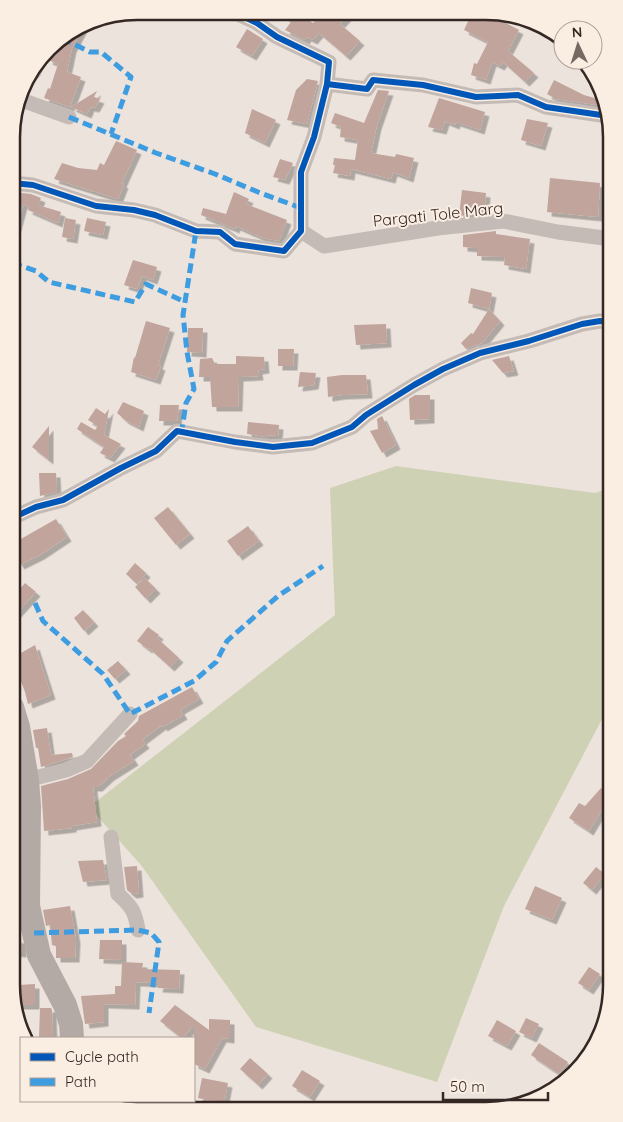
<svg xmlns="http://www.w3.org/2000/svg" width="623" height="1122" viewBox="0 0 623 1122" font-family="Quicksand,sans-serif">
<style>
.green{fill:#cfd1b5}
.building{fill:#c1a49c;filter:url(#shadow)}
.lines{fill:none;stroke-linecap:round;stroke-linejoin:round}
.street{stroke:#c4bbb6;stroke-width:15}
.primary{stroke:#b3a9a5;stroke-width:24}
.quiet{stroke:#3e9ce0;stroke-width:5;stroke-dasharray:10 5;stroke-linecap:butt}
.cycleway-casing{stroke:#faede2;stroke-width:9}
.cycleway{stroke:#0057b8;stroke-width:6}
.labels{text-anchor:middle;stroke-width:4;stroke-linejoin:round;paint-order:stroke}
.street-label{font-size:16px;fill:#352824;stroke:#faede2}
.rim{fill:none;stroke:#352824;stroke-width:2.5}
</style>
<defs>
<filter id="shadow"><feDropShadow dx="4.5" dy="4.5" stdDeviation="0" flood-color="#0004"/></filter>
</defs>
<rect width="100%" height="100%" fill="#ece3dc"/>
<path class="green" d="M396,466L595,493L612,487V700L504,906L437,1082L256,1027L141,865L89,807L335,615L330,488Z"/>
<path class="building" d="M278,12H296L313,23L323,12L350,13L340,24L360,41L346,56L319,33L313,40L307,37L305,40L285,30L291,22Z
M472,13H487L519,30L508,51L534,73L525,82L503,62L500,66L492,62L486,80L471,75L474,63L477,64L488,42L464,30Z
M86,22L72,48L67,72L81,77L70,107L44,98L48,88L50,89L58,64L48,60L54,43Z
M247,29L263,39L252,56L236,47Z
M307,79L318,81L307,124L287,120L296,90Z
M554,80L584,95L598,99L597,105L556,99L547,94Z
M378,90L389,91L377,125L371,153L395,157L396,154L414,158L409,178L393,172L391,179L351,169L350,176L333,173L335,165H333L334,158L355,160L358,140L340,137L341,127L331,123L335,113L364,123Z
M97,91L94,97L100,99L95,108L90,107L87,114L71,107Z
M439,98L485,112L480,130L456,122L455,125L445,121L442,130L428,127Z
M252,109L276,120L265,143L245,133Z
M527,119L548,123L541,146L521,140Z
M116,141L137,150L122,183L124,184L118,199L54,179L62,163L78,168L97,170L100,163L104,165Z
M280,159L293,163L285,180L273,177Z
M550,178L600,183L598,217L547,212Z
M462,190L486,193L484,214L459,216Z
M12,192L31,194L41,198L38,205L61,212L58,223L28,210L29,207L23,204L16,230L12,229Z
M234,192L249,199L246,204L287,220L279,241L263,238L236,226L235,229L201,215L203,208L226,214Z
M65,218L76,220L73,239L62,237Z
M87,218L106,222L103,235L84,231Z
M496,231V234L530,239L526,269L504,265L505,257L477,256V248L463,247V235Z
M133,260L157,267L153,280L142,276L137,289L124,285Z
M471,288L492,293L489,309L468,303Z
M489,309L500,321L482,343L466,349L461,343L471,333L473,334Z
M146,321L170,328L158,365L161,366L156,380L131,372L134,357L135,358Z
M386,324L387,343L356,345L354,325Z
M188,328H203L202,353L187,352Z
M278,349H294L293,366H278Z
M236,356L264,357L265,369L258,370L259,376L239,377L238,407H212L210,377H199L200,359L212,358L215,364H236Z
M509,356L514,371L503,373L492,360Z
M300,372L316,373L314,385L298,387Z
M342,375H366L368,394L342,395L328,397L327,377Z
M415,395H430V419L410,420L409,399Z
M123,402L144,411L139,427L125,420L117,413Z
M160,405H179L177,421H159Z
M96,408L105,414L109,409L104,435L121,444L110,458L100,453L104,447L77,429L81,422L95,430L98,426L88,420Z
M382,416L396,445L382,453L370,431L378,429L377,419Z
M248,422L279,425L278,436L267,435V437L247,434Z
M49,426V460L32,447Z
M39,473H56L57,492L40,496Z
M168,507L190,534L176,545L154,518Z
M56,519L67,537L40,555L20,565L12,552V544Z
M248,526L259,541L238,556L227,541Z
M135,563L146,573L137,584L126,574Z
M145,578L156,589L146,599L135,587Z
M25,583L36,592L12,618V598Z
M83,610L94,622L84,631L74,618Z
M148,627L159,635L157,638L179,658L170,667L149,648L148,649L137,641Z
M35,645L51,695L28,704L25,692L12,658Z
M118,661L126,670L115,679L107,670Z
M192,687L199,699L180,710L183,715L163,727L162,725L142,740L145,744L130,755L134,761L110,776L98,787H93L97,822L72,826V828L44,831L41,786L68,779L91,769L118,741L126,736L124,734L138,721L139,716Z
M47,728L51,755L72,753L73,757L41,767L38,748H36L33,730Z
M601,788L612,796V812L604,806L589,831L569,818L579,803L585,806Z
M103,860L107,880L83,882L78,861Z
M137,866L139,893L132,894L127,890L124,867Z
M596,867L605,874L592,890L583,883Z
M535,886L562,898L552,920L525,909Z
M70,906L76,939L75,958H56V946L52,945L50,925L46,926L43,910Z
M11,938L21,939L22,953L11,952Z
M100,940H122V960L99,959Z
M122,962L143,963L142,969L180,970L179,989L158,988L159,983L136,982L135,1005L104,1004V1022L85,1024L81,996L115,994V986H121Z
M589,967L600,974L589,990L578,983Z
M35,984V1005H18V985Z
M175,1005L209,1030V1019L230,1020V1039L222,1038L205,1069L194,1064V1025L182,1038L160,1021Z
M40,1008H51L52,1010L53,1038H39Z
M526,1018L539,1024L532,1038L519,1032Z
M497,1020L516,1031L507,1046L488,1036Z
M539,1043L568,1062L559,1074L531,1055Z
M250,1058L268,1074L258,1085L240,1069Z
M302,1070L320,1081L310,1097L292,1086Z
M202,1078L228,1083L224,1104L198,1098Z"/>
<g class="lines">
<path class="street" d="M234,12L257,23L277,37L329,62L327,84L367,89L373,80L423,85L476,97L518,95L546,107L608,116
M24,83L34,72L37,64
M19,97L27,102L69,117
M12,183L33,185L96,206L134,210L155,215L196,231L220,232L235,244L284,251L301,231V172L314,137L327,84
M301,231L324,246L438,228L503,221L558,232L612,239
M12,518L36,507L63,500L121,468L156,451L177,431L235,442L273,447L312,443L352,427L366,415L414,385L443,369L480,353L529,341L582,324L600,321L612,322
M27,780L66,770L87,761L130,714
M111,837L118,894C132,907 135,911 138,930"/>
<path class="primary" d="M12,707L18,727L27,780L29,806L28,906L39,955L65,1005L71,1024L72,1038"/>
<path class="quiet" d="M62,38L90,52H101L131,77L111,134
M69,117L156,153L215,174L258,192L301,208
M12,263L36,271L49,282L135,302L146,284L185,302
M177,431L182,429L186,403L194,389L187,352L183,315L196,231
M35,603L43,621L103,674L130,714L194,681L216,662L227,641L278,596L323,566
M34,933L138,930L151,933L159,942L149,1013"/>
<defs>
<path id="cycleway" d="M234,12L257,23L277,37L329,62L327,84L367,89L373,80L423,85L476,97L518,95L546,107L608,116
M12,183L33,185L96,206L134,210L155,215L196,231L220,232L235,244L284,251L301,231V172L314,137L327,84
M12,518L36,507L63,500L121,468L156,451L177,431L235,442L273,447L312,443L352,427L366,415L414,385L443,369L480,353L529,341L582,324L600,321L612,322"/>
</defs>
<use href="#cycleway" class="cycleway-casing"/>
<use href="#cycleway" class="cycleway"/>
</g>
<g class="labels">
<g class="street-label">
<text transform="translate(438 214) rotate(-6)" y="6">Pargati Tole Marg</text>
</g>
</g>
<path d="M0 0H623V1122H0ZM137 20H486A117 117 0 0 1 603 137V985A117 117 0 0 1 486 1102H137A117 117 0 0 1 20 985V137A117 117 0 0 1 137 20Z" fill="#faede2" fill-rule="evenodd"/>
<path class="rim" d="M137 20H486A117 117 0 0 1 603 137V985A117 117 0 0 1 486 1102H137A117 117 0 0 1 20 985V137A117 117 0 0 1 137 20Z"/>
<rect x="20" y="1037" width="175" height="65" fill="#faede2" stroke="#ab9e96"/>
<rect x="30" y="1053" width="25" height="8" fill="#0057b8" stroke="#ab9e96"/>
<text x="65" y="1062" font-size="15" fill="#352824">Cycle path</text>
<rect x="30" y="1078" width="25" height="8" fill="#3e9ce0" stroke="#ab9e96"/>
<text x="65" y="1087" font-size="15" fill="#352824">Path</text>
<g transform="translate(578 45) rotate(356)"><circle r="24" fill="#faede2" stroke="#ab9e96"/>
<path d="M0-4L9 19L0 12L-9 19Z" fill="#756964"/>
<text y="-8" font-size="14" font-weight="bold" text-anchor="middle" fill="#352824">N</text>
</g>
<path d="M443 1092v8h105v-8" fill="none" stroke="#352824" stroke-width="2.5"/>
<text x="450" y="1092" font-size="15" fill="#352824" stroke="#faede2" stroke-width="4" paint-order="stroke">50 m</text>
</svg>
